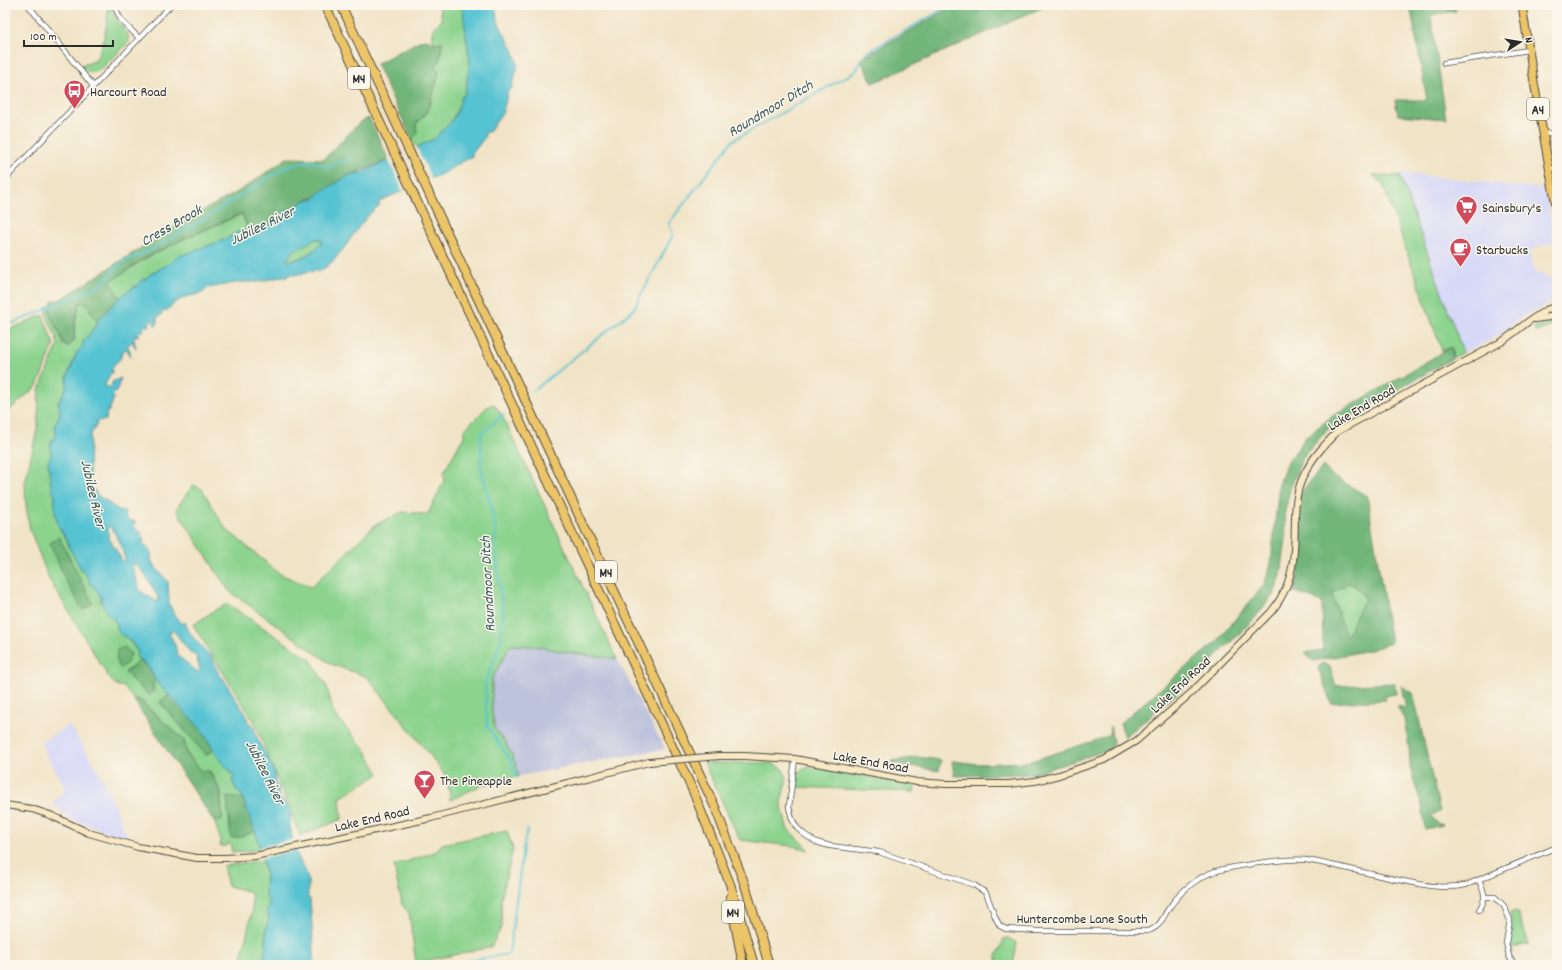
<svg xmlns="http://www.w3.org/2000/svg" width="1562" height="970" viewBox="0 0 1562 970" font-family="Dekko,sans-serif">
<style>
.built{fill:#d6d8f8}
.industrial{fill:#bec3dd}
.green{fill:#8cd38e;stroke:#5c7f5c}
.forest{fill:#71b579;stroke:#4e7052;fill-rule:evenodd}
.water{fill:#57c3d2;stroke:#41777e;fill-rule:evenodd}
.pier{fill:#f1e3c6}
.lines{fill:none;stroke-linecap:round;stroke-linejoin:round}
.stream{stroke:#57c3d2;stroke-width:2}
.street-casing{stroke:#494742;stroke-width:6}
.secondary-casing{stroke:#494742;stroke-width:8}
.primary-casing{stroke:#494742;stroke-width:9}
.highway-casing{stroke:#494742;stroke-width:10}
.street{stroke:#fff;stroke-width:4.5}
.secondary{stroke:#f8e8c3;stroke-width:6}
.primary{stroke:#edc569;stroke-width:7}
.highway{stroke:#edc569;stroke-width:8}
.secondary-bridge-casing{stroke:#494742;stroke-width:8;stroke-linecap:butt}
.secondary-bridge{stroke:#f8e8c3;stroke-width:6}
.labels{text-anchor:middle;stroke-width:3;stroke-linejoin:round;paint-order:stroke}
.shield{fill:#fbf7ec;stroke:#696865;stroke-width:1}
.shield-label{font-size:13px;font-weight:bold;fill:#2b2b2b}
.poi-label{font-size:14px;fill:#2b2b2b;stroke:#fbf7ec;text-anchor:start}
.street-label{font-size:14px;fill:#2b2b2b;stroke:#fbf7ec}
.water-label{font-size:15px;font-style:italic;fill:#38595d;stroke:#fbf7ec}
</style>
<rect width="100%" height="100%" fill="#fbf7ec"/>
<filter id="ink" filterUnits="userSpaceOnUse"><feTurbulence type="fractalNoise" baseFrequency=".025" numOctaves="2"/><feDisplacementMap in="SourceGraphic" scale="8" xChannelSelector="R" yChannelSelector="G"/><feConvolveMatrix kernelMatrix="1 2 1 2 8 2 1 2 1" color-interpolation-filters="sRGB"/></filter>
<filter id="wash" filterUnits="userSpaceOnUse"><feTurbulence type="fractalNoise" baseFrequency=".012" numOctaves="4" result="noise"/><feDisplacementMap in="SourceGraphic" scale="16" xChannelSelector="R" yChannelSelector="G"/><feGaussianBlur stdDeviation="0.9" result="paint"/><feColorMatrix in="noise" values="0 0 0 0 0 0 0 0 0 0 0 0 0 0 0 0 0 1.4 0 .05"/><feComposite in="paint" operator="in"/></filter>
<g filter="url(#wash)">
<rect width="100%" height="100%" fill="#f1e3c6"/>
<path class="built" d="M1399,173L1545,189L1554,240L1552,243L1538,246L1529,253L1536,274L1539,273L1552,279H1554L1557,274V291L1552,301L1547,305L1522,316L1504,332L1479,346L1463,352Z
M69,725L98,770L111,796L129,840L77,821L61,813V808L51,805L66,789L40,743Z"/>
<path class="industrial" d="M511,645L542,647L558,651L617,659L665,749L519,776L515,762L505,741L495,730L492,712V678Z"/>
<path class="green" d="M108,5H110L116,19L128,34L129,42L99,71L90,73L80,66L95,61C104,46 108,23 108,5Z
M439,5H462L470,62L469,65L470,69L468,74L465,94L451,122L434,139L416,148L412,139L417,134L416,124L428,112L439,73L435,67L440,59L442,42L433,43V28L442,20Z
M1373,175L1400,176L1463,352L1453,358L1451,347L1442,351L1383,185Z
M242,214L248,231L234,233L226,239L186,254L178,256L167,265L149,275L138,286H135L120,298L110,282L143,260L184,239Z
M316,239L321,240L322,243C312,253 301,259 288,261L287,259L293,251Z
M85,302L98,323L83,342L82,347L77,352L67,377C68,386 63,396 58,403C62,410 59,417 55,424L56,428L55,437L52,440L51,444L52,450L50,460L58,525L67,540L69,547L81,569L89,579L90,584L96,589L101,597V603L116,622L118,630L128,639L138,652L136,656L140,661L126,671V674L149,695L154,692L153,683L155,680L169,695L160,702L206,755L214,750C220,760 229,768 234,777L232,780L237,791L241,793L243,799L227,798L231,838L240,837L255,831L257,837L260,850L232,852L230,843L227,844V846H220V838L215,823L222,819L221,791L210,771H201L187,753L184,740L140,700L133,699L124,687L116,685L109,678L49,579L30,530L26,505L25,483L38,425L39,390L58,345L56,336L48,319L46,307L49,306L51,318L60,334L63,345L69,346L75,340C73,327 77,316 79,303Z
M43,315L54,345L37,386L5,414V330H8Z
M1550,321H1553L1554,325L1536,332L1534,327Z
M494,404L503,417L617,659L558,651L542,647L511,645L492,678V712L495,730L505,741L515,762L519,776L480,786L450,800L449,789L444,774L430,755L367,677L331,664L229,591L176,509L193,485L202,489L226,529L280,574L311,587L375,525L402,512L428,514L445,479L443,474L464,436V430L487,407Z
M1348,583L1356,586L1365,599L1346,638L1332,594Z
M228,604L311,660L327,687L334,714L364,748L379,774L340,798L342,819L300,836L255,723L193,625L215,610Z
M704,763H772L782,768L787,778L781,802L787,828L809,850L792,846L740,840Z
M809,767C837,769 865,777 893,781C900,783 909,782 915,786L914,792L794,787C795,774 797,771 809,767Z
M507,831L513,849L501,899L502,926L491,947L416,963L409,913L402,905L394,866L437,851L442,844Z
M262,860L266,876L265,893L269,905L267,911L269,919L266,929V945L262,965H240L252,911L251,892L228,886L223,866Z
M1517,911L1529,944L1511,948L1512,953L1510,954C1506,940 1515,927 1510,913Z
M1008,938L1017,943L1013,965H997V956L1004,939Z"/>
<path class="forest" d="M954,5H1048L873,83L860,59Z
M1410,5H1455L1456,11L1431,15L1446,119L1398,115L1395,100H1427Z
M428,40L433,44L442,42L440,59L435,67L439,73L427,112L416,124L417,134L412,139L376,64L419,41Z
M369,118L389,160L350,175L319,193L316,198H310L303,201L294,209L268,226L260,225L255,229L248,231L244,217L242,213L183,239L143,259L110,282L120,298L97,321L85,302L79,303C77,316 73,327 74,340L69,346L64,344C61,331 44,315 52,302L61,299L177,225L241,190L287,158L324,159L360,122Z
M1451,347L1453,358L1327,430L1303,457L1290,489L1285,511L1286,539L1281,575L1274,594L1254,619L1231,642L1191,681L1125,737L1120,723L1217,641L1264,585L1271,564L1279,484L1286,465L1305,438L1331,417L1392,382Z
M1323,466L1334,477L1367,496L1391,643L1370,650L1313,661L1304,653L1323,650L1322,602L1294,592L1299,568V495ZM1348,583L1356,586L1365,598L1346,637L1332,594Z
M59,537L93,604L83,610L66,581L50,543Z
M125,647L131,654L127,663L120,668C116,662 116,657 117,650Z
M140,661L149,668L156,680L153,683V692L149,695L126,674L127,671Z
M1324,663L1330,667L1336,686L1394,683L1396,694L1383,696L1386,700L1331,703L1318,668L1320,665Z
M1401,686L1413,693L1440,812L1431,815L1437,823L1443,825L1425,829L1422,806L1410,768L1409,747L1404,719L1397,706L1406,708Z
M170,695L201,729L214,750L206,755L160,702Z
M133,699L139,700L184,740L186,753L201,771H209L220,791L222,819L215,823Z
M1110,726L1113,741L1111,749L1043,771L1029,774L954,776L952,761L978,764L1028,762L1109,736Z
M917,757L941,760L939,771L888,762Z
M227,797L243,799L255,831L240,837L231,838Z"/>
<path class="water" d="M462,5H494C496,11 497,18 499,23C503,34 515,50 517,61C519,71 512,79 512,88L508,91L503,112L489,132H485V137L472,154V156C466,160 450,168 448,171L380,201L379,206C356,222 343,260 318,272L314,270L312,273L310,271L294,275L290,274L286,278L283,276L258,282H241L208,288L202,293L185,297L176,302L167,310L162,312L161,315L157,317V325H155L153,320L150,321L149,327L146,325L144,327L143,331H140L138,333L139,336L135,335L134,338L136,349L132,341L128,346L130,351L131,358L127,349H125L121,354V358L114,365L113,368L111,370L113,372L110,374L105,385L106,387H112V382L121,378L116,392L112,395L114,398L109,411H107L106,420L96,421L97,424L90,436L89,481L97,495L120,511H125L124,515L129,521H134L135,523L134,526L137,531H140L142,534L141,537L144,539L143,543L151,552V562L154,563L155,567L168,582L169,604L177,619L182,624L185,622C187,626 188,631 191,634C197,644 208,651 214,661L213,663L215,665L220,677L223,678L237,701L240,704V706L246,714L248,722C257,727 255,736 260,744C266,755 276,769 275,782L278,787L279,797L291,810C288,826 293,845 299,859C302,865 306,870 307,876C310,884 307,890 308,898L310,899L315,965H262L266,945V929L269,919L267,911L269,905L265,893L266,876L257,837L241,794L237,791L232,780L234,777L229,769L221,762L201,729L157,683L149,668L136,656L138,652C135,649 132,641 128,639C124,635 121,637 118,631C116,625 117,619 110,617L101,602V597L96,589L90,584L89,579L84,572L81,569L69,547L67,540L58,525L55,512V495L52,492L48,462C53,455 50,449 51,442C51,440 54,439 55,437C56,433 56,427 55,424C59,417 62,410 58,403C63,396 68,386 67,378L77,352L82,347L83,342L98,323L97,321C108,312 124,289 138,286L142,279H146L149,275L167,265L178,256L186,254L226,239L238,232L255,229L260,225L268,226L283,217L284,211L294,209L303,201L316,198L319,193L350,175L363,172L434,139L451,122L457,112L462,96L465,94L470,62ZM316,239L321,240L322,243C312,253 302,259 288,261L287,259L293,251ZM111,526L120,543L126,562H123L109,538L108,528ZM134,564C147,573 151,586 159,599L157,602L140,591C138,582 134,574 132,565ZM173,630L190,652L196,656L200,670L198,672L178,656L175,645L169,633Z"/>
<path class="pier" d="M416,146L432,180L404,193L388,159Z
M295,839L298,849L260,859L258,848Z"/>
<g class="lines">
<path class="stream" d="M5,323H14L101,285L121,263L149,251L209,216L284,168L310,161L327,167L349,159
M533,391L633,310L673,235L669,223L732,141L856,71L866,53L950,5
M504,414L481,434V467L495,523L496,549L503,615L501,641L485,684L487,726L511,761L517,778
M455,965L467,961L509,954L523,849L527,830"/>
</g>
</g>
<g filter="url(#ink)">
<g class="lines">
<defs>
<path id="street" d="M28,5L93,86
M114,5L121,20L139,38
M1444,63L1529,50
M1543,134L1557,133
M1550,169L1557,168
M5,181L11,173L171,5
M795,759L789,807L792,819L797,828L805,835L816,842L830,846L879,852L974,885L986,893L996,919L1000,926L1006,929L1037,931H1148C1161,927 1162,918 1169,908C1182,889 1202,873 1224,869C1245,865 1286,858 1306,860C1335,865 1365,873 1394,879C1419,884 1441,890 1466,885L1557,847
M1479,880C1485,894 1487,897 1479,910
M1485,897H1495L1504,906L1510,920L1506,943L1509,956L1514,965"/>
<path id="secondary" d="M1535,319L1557,316
M744,756L795,759L917,782L946,784H1009L1035,781L1059,775L1104,760L1136,741L1191,693L1271,612C1286,594 1293,573 1294,550C1296,526 1292,500 1303,477C1311,459 1324,445 1338,431L1503,341L1529,321L1546,310L1557,306
M5,805L32,809L50,815L89,833L138,847L197,858H225L255,856L431,818L649,762"/>
<path id="primary" d="M1522,5L1534,82L1557,212"/>
<path id="highway" d="M325,5L693,791L730,884L754,965
M341,5L715,807L745,885L769,965
M730,897L743,965"/>
</defs>
<use href="#street" class="street-casing"/>
<use href="#secondary" class="secondary-casing"/>
<use href="#primary" class="primary-casing"/>
<use href="#highway" class="highway-casing"/>
<use href="#street" class="street"/>
<use href="#secondary" class="secondary"/>
<use href="#primary" class="primary"/>
<use href="#highway" class="highway"/>
<defs>
<path id="secondary-bridge" d="M649,762L719,756H744"/>
</defs>
<use href="#secondary-bridge" class="secondary-bridge-casing"/>
<use href="#secondary-bridge" class="secondary-bridge"/>
</g>
</g>
<defs>
<symbol id="bus-pin" viewBox="-11 -11 22 30"><path d="M0 17L-7.5 6A9.5 9.5 0 1 1 7.5 6Z" fill="#d1495b" stroke="#fbf7ec"/><path d="M-5-6H5V4H4V6H2V4H-2V6H-4V4H-5ZM-3.5-4V0h7V-4ZM-3.5 1.2v1.5H-2V1.2ZM2 1.2v1.5H3.5V1.2Z" fill="#fff"/></symbol>
<symbol id="supermarket-pin" viewBox="-11 -11 22 30"><path d="M0 17L-7.5 6A9.5 9.5 0 1 1 7.5 6Z" fill="#d1495b" stroke="#fbf7ec"/><path d="M-6-5.5h2.5l.6 2H6L4.5 2H-2.5L-4.4-4H-6ZM-1.5 3.2a1.3 1.3 0 1 0 .1 0ZM3 3.2a1.3 1.3 0 1 0 .1 0Z" fill="#fff"/></symbol>
<symbol id="cafe-pin" viewBox="-11 -11 22 30"><path d="M0 17L-7.5 6A9.5 9.5 0 1 1 7.5 6Z" fill="#d1495b" stroke="#fbf7ec"/><path d="M-5.5-4.5H6V0H3Q3 3.5 0 3.5H-2.5Q-5.5 3.5-5.5 0ZM3-3.2v2h1.7v-2ZM-6 4.5H4V6H-6Z" fill="#fff"/></symbol>
<symbol id="bar-pin" viewBox="-11 -11 22 30"><path d="M0 17L-7.5 6A9.5 9.5 0 1 1 7.5 6Z" fill="#d1495b" stroke="#fbf7ec"/><path d="M-6-5H6L.8 .8V4.5H3.5V6h-7V4.5H-.8V.8Z" fill="#fff"/></symbol>
</defs>
<g fill-rule="evenodd">
<use href="#bus-pin" x="62" y="78" width="25" height="34"/>
<use href="#supermarket-pin" x="1454" y="194" width="25" height="34"/>
<use href="#cafe-pin" x="1448" y="236" width="25" height="34"/>
<use href="#bar-pin" x="412" y="768" width="25" height="34"/>
</g>
<g class="labels">
<g class="shield">
<rect x="348" y="67" width="22" height="22" rx="3"/>
<rect x="1527" y="98" width="22" height="22" rx="3"/>
<rect x="595" y="561" width="22" height="22" rx="3"/>
<rect x="722" y="901" width="22" height="22" rx="3"/>
</g>
<g class="shield-label">
<text x="359" y="83">M4</text>
<text x="1538" y="114">A4</text>
<text x="606" y="577">M4</text>
<text x="733" y="917">M4</text>
</g>
<g class="poi-label">
<text x="90" y="96">Harcourt Road</text>
<text x="1482" y="212">Sainsbury's</text>
<text x="1476" y="254">Starbucks</text>
<text x="440" y="785">The Pineapple</text>
</g>
<g class="street-label">
<text transform="translate(1361 407) rotate(-31)" y="5">Lake End Road</text>
<text transform="translate(1180 684) rotate(-43)" y="5">Lake End Road</text>
<text transform="translate(871 761) rotate(10)" y="5">Lake End Road</text>
<text transform="translate(372 818) rotate(-13)" y="5">Lake End Road</text>
<text x="1082" y="923">Huntercombe Lane South</text>
</g>
<g class="water-label">
<text transform="translate(770 108) rotate(-31)" y="5">Roundmoor Ditch</text>
<text transform="translate(171 225) rotate(-30)" y="5">Cress Brook</text>
<text transform="translate(262 225) rotate(-26)" y="5">Jubilee River</text>
<text transform="translate(94 494) rotate(77)" y="5">Jubilee River</text>
<text transform="translate(487 584) rotate(-93)" y="5">Roundmoor Ditch</text>
<text transform="translate(266 772) rotate(63)" y="5">Jubilee River</text>
</g>
</g>
<rect width="1562" height="970" fill="none" stroke="#fbf7ec" stroke-width="20"/>
<g transform="translate(1520 42) rotate(78)" stroke="#fbf7ec" stroke-width="3" paint-order="stroke">
<path d="M0-3L7 15L0 10L-7 15Z" fill="#2b2b2b"/>
<text y="-6" font-size="11" font-weight="bold" text-anchor="middle" fill="#2b2b2b">N</text>
</g>
<path d="M24 40v6h89v-6" fill="none" stroke="#2b2b2b" stroke-width="2"/>
<text x="30" y="40" font-size="12" fill="#2b2b2b" stroke="#fbf7ec" stroke-width="3" paint-order="stroke">100 m</text>
</svg>
